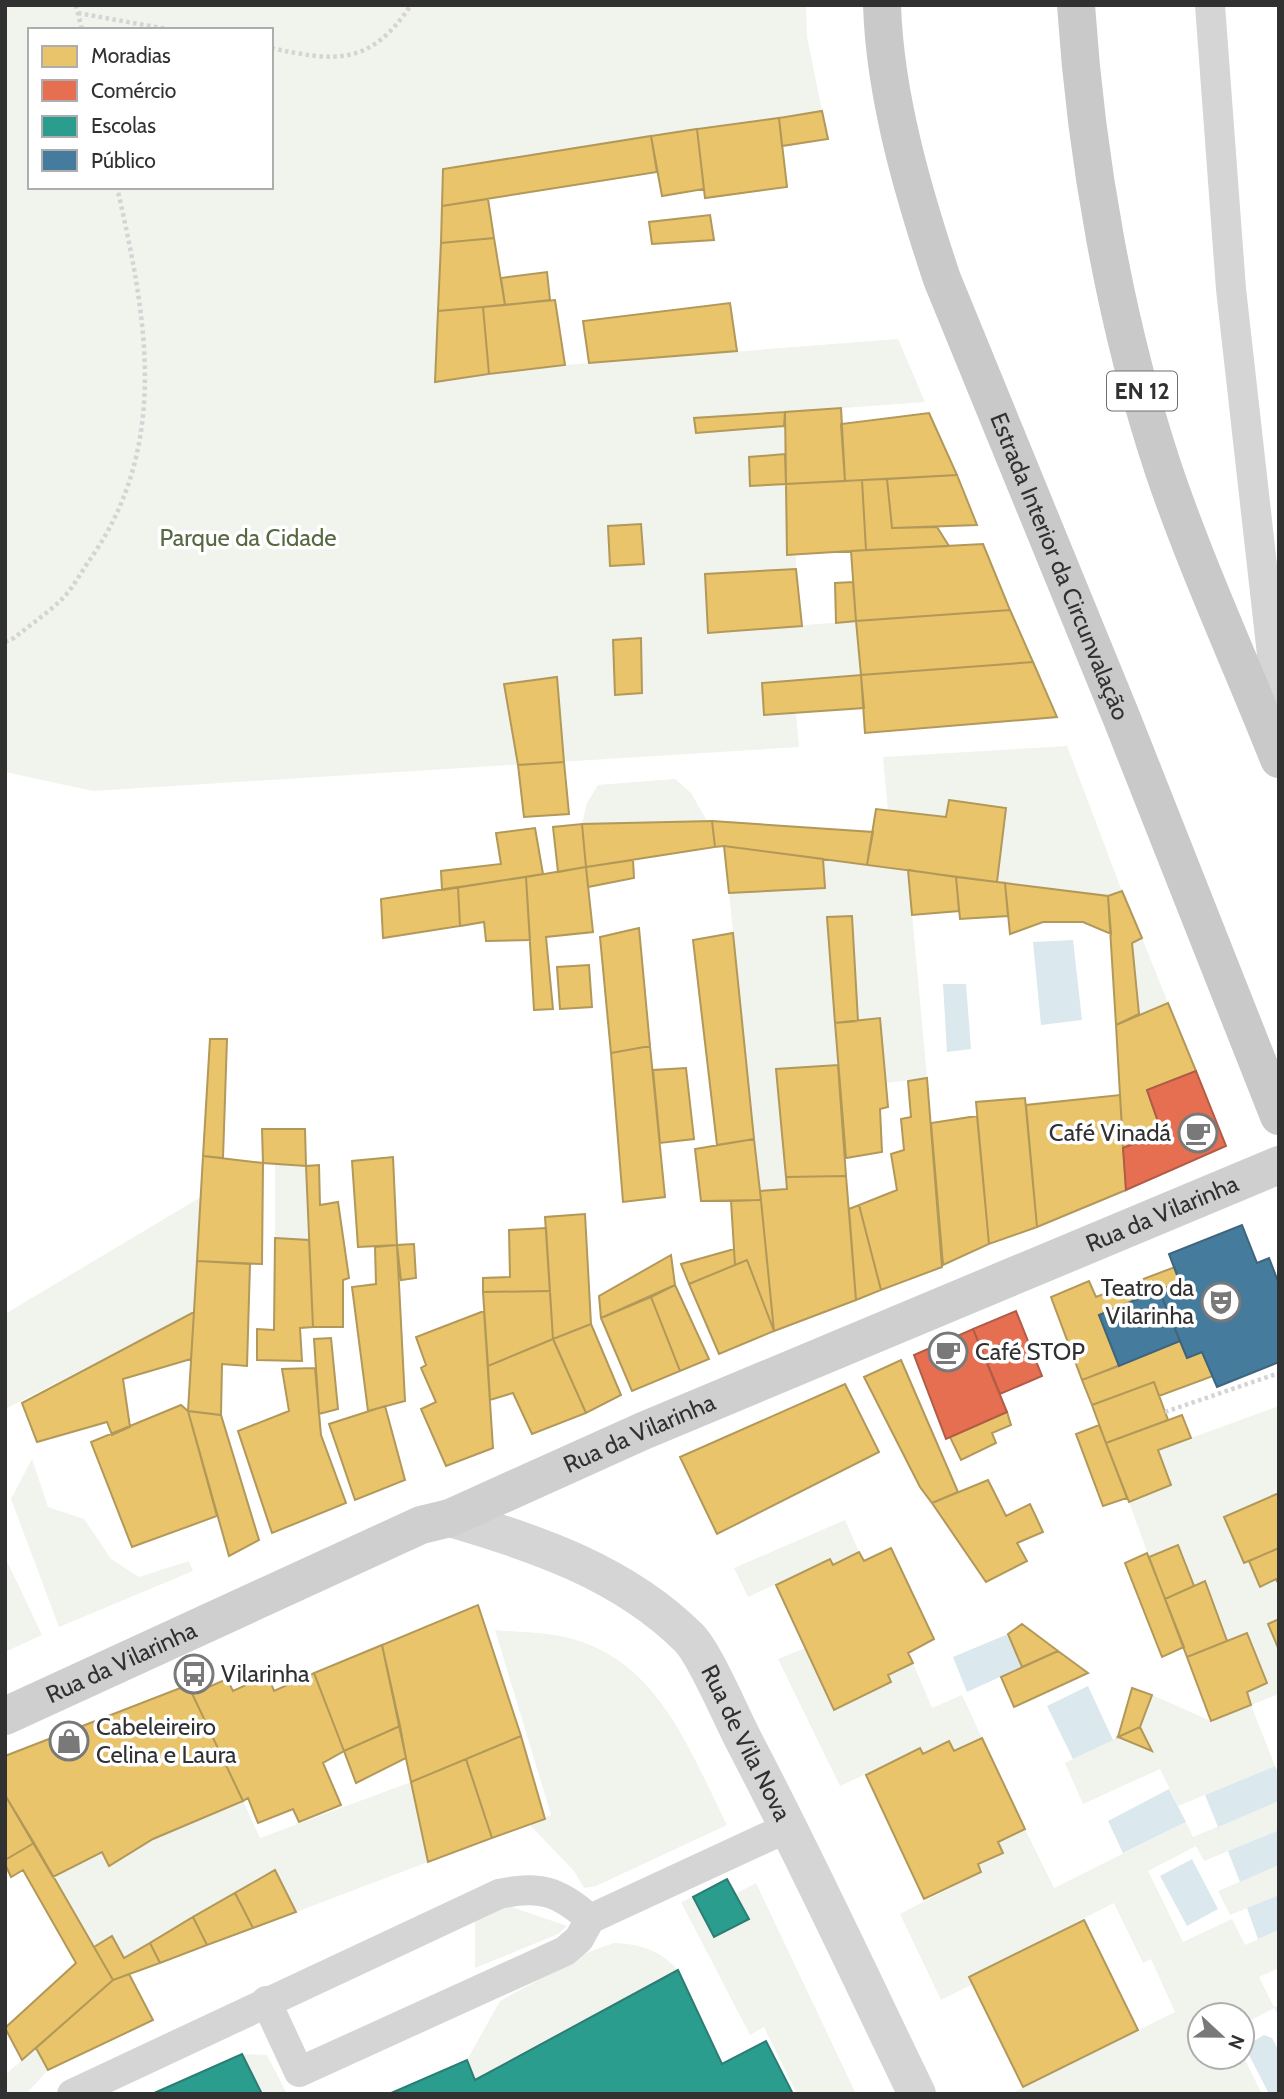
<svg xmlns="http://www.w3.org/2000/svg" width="1284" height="2099" viewBox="0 0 1284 2099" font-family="Cabin,sans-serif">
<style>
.green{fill:#f1f3ed;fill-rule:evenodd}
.water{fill:#dbe9ef}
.homes{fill:#e9c46a;stroke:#b29859;stroke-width:2}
.shops{fill:#e76f51;stroke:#b05c47;stroke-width:2}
.schools{fill:#2a9d8f;stroke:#2c7d73;stroke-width:2}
.public{fill:#457b9d;stroke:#3f657d;stroke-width:2}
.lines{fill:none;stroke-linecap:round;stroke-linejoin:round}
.path{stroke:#d4d4d4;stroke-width:4.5;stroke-dasharray:3.5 3.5;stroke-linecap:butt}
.lane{stroke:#d5d5d5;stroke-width:30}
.street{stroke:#d5d5d5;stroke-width:38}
.secondary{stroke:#cfcfcf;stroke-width:38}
.primary{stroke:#c9c9c9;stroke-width:38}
.labels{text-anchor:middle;stroke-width:7;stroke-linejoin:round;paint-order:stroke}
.shield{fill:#fff;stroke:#6f6f6f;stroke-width:2}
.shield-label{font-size:23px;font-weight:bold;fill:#313131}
.park-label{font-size:24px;fill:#566942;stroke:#fff}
.street-label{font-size:24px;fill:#313131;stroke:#fff}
.poi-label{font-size:24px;fill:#313131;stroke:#fff;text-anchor:start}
</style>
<rect width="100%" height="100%" fill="#fff"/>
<path class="green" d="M5,5H806L807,37L822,111L443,169L435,381L565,365L898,339L925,402L694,419L696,433L784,426L785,454L749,457L750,486L786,484L787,555H796V569L705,574L708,633L856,621L861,675L762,684L764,715L796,713L799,747L93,791L5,772ZM30,30H271V187H30ZM640,638L642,692L615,695L613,641Z
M1067,746L1122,891L1108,896L997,882L1006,808L950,800L946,817L888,811L883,757Z
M675,779L691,793L707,821L582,824L587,803L598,785Z
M823,859L908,870L927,1078L886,1083L880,1019L858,1021L852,917L838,1065L776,1069L787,1189L760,1191L729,893L825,888Z
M1142,938L1168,1003L1139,1014L1132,943Z
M275,1164L306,1166L309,1240L275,1238Z
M201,1197L194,1312L5,1409V1314Z
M1279,1406V1493L1224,1517L1243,1563L1249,1561L1260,1587L1276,1579L1279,1620L1268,1624L1279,1650V1694L1251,1705L1275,1766L1178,1806L1160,1769L1083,1804L1065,1763L1118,1737L1151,1750L1140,1727L1152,1695L1211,1721L1251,1705L1247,1692L1267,1683L1248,1633L1227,1641L1206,1581L1194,1586L1178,1545L1149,1557L1129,1502L1170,1485L1158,1450Z
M32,1459L48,1507L84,1519L111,1559L139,1577L189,1561L193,1571L59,1627L11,1499Z
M845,1520L859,1552L833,1565L830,1559L748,1597L734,1568Z
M5,1557L42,1635L5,1652Z
M495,1630C515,1632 535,1632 554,1635C655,1651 687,1745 727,1825L596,1886L584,1888L574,1871L529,1824L551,1815Z
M805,1648L834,1710L891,1683L888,1675L913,1663L932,1708L962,1695L982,1738L954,1751L949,1741L923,1754L920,1749L840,1786L778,1659Z
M411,1782L428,1862L296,1912L274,1870L124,1958L112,1936L94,1947L53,1877L102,1852L109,1866L153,1839L243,1801L260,1838Z
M1279,1801V1830L1204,1861L1196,1846L1148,1871L1183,1942L1232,1919L1245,1945L1279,1930V1968L1259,1977L1274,2007L1279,2006V2016L1274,2008L1242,2025V2015H1200V2057H1242V2054L1262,2094H1010L1175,2012L1151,1959L1143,1963L1114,1903L969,1977L973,1984L941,2000L900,1914L981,1872L978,1864L1003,1853L998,1842L1025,1829L1054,1888L1186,1822L1193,1837Z
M1279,1865V1895L1230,1915L1218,1891Z
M756,1883L856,2094H797L764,2027L750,2035L681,1902L693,1897L715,1937L748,1920L735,1894Z
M500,1903L567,1926L558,1934L475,1968V1917Z
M614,1943C640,1944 660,1950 678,1970L475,2080L467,2060L500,2001L591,1951Z
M36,2048L48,2070L26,2094H5V2075Z
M242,2054L267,2055L287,2094H262Z"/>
<path class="water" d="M1073,940L1082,1020L1041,1025L1033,942Z
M943,984H966L971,1049L947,1052Z
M1008,1634L1022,1667L967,1692L953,1657Z
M1088,1686L1113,1740L1073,1759L1047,1706Z
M1275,1766L1279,1775V1801L1218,1827L1205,1795Z
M1169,1789L1186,1822L1123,1853L1108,1821Z
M1279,1830V1865L1240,1882L1228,1851Z
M1192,1859L1218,1909L1187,1926L1160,1876Z
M1279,1895V1930L1258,1939L1247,1908Z
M1264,2035L1272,2038L1279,2051V2094H1269L1247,2051L1249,2044Z"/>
<path class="homes" d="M822,111L828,139L782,146L779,118Z
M779,118L787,187L705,198L697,129Z
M697,129L704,189L662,196L651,136Z
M651,136L657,172L442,206L443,169Z
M488,199L494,238L441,243L442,206Z
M710,215L714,240L652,244L649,222Z
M494,238L505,305L438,311L441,243Z
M547,272L550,300L505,305L501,278Z
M555,300L565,365L489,374L483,307Z
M730,303L737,351L589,363L583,321Z
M483,307L489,374L435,382L438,311Z
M841,408L845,481L786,484L785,412Z
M785,412L784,426L696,433L694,418Z
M929,413L957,475L845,481L841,424Z
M785,454L786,484L750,486L749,457Z
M957,475L977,525L892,528L887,479Z
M887,479L892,528L937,527L949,546L866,550L862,480Z
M862,480L866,550L787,555L786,484Z
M641,524L644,564L610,566L608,526Z
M983,544L1010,610L856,621L851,551Z
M796,569L802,626L708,633L705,574Z
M853,582L856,621L836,623L835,583Z
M1010,610L1033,662L861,675L856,621Z
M641,638L642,693L615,695L613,640Z
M1033,662L1057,717L865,733L861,675Z
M861,675L864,708L764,715L762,683Z
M557,677L564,762L518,765L504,684Z
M564,762L569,814L524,817L518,765Z
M949,800L1006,808L997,882L867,865L876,809L946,817Z
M712,821L873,832L867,865L724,846L715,847Z
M712,821L715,847L586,867L582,824Z
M582,824L586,867L558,872L553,827Z
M535,828L543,874L442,890L441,871L501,864L496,833Z
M724,846L823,859L825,888L729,893Z
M633,860L634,878L588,887L586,867Z
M586,867L593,932L546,937L553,1009L534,1010L526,877Z
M908,870L956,877L959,911L912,915Z
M526,877L530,940L486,941L484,922L460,926L458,887Z
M956,877L1005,883L1008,916L960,919Z
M1005,883L1108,896L1111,934L1083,922H1043L1010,934Z
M458,887L460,926L383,938L381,899Z
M1122,891L1142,938L1132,943L1139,1014L1116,1025L1108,896Z
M852,916L858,1021L835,1023L827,917Z
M639,928L650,1046L611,1053L600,937Z
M733,933L754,1139L717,1145L693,940Z
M589,965L592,1007L560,1009L557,967Z
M1168,1003L1196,1071L1147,1090L1162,1133L1123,1148L1116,1025Z
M880,1018L888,1107L880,1109L882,1152L846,1158L835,1023Z
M210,1039H227L223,1158L203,1156Z
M650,1046L665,1197L623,1202L611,1053Z
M838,1065L846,1176L786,1177L776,1069Z
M686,1068L694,1139L660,1143L653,1070Z
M927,1078L942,1267L881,1290L859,1205L897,1190L891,1154L904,1150L901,1119L911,1117L908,1081Z
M1120,1095L1126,1190L1037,1227L1026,1105Z
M1025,1098L1037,1227L989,1244L976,1102Z
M977,1116L989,1244L943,1265L931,1123Z
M262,1129H305L306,1166L263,1163Z
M754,1139L761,1200L701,1201L695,1149Z
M203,1156L263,1163L262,1264L197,1261Z
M393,1157L397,1245L358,1247L352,1161Z
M319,1165L320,1205L338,1202L349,1278L343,1280V1327H313L306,1166Z
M846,1176L856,1300L774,1331L760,1191L787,1189L786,1177Z
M761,1200L774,1331L747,1260L735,1265L731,1201Z
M859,1205L881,1290L856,1300L849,1209Z
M585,1214L591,1324L553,1339L545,1217Z
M546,1228L550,1291L483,1292V1278L510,1277L509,1230Z
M275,1238L309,1240L313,1327L300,1328L302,1361L257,1360V1329L274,1330Z
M414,1244L416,1278L401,1280L397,1245Z
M397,1245L405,1401L368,1411L352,1287L376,1284L375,1247Z
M734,1249L735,1265L689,1284L681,1264Z
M671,1255L675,1285L601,1318L599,1296Z
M747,1260L774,1331L719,1354L689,1284Z
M197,1261L250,1264L247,1366L222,1364L221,1415L188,1411Z
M1175,1267L1180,1283L1099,1315L1119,1366L1082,1380L1051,1297L1089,1281L1096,1297Z
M675,1285L709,1359L680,1371L651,1297Z
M550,1291L553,1339L488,1366L483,1292Z
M651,1297L680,1371L632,1391L601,1318Z
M484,1311L493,1448L446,1466L421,1409L436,1402L421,1368L426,1365L416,1337Z
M194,1312L191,1359L123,1379L130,1427L112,1435L107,1422L37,1442L22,1403Z
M591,1324L621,1395L586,1413L553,1339Z
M331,1338L338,1409L319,1414L314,1339Z
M553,1339L586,1413L532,1434L513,1393L490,1400L488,1366Z
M1180,1341L1187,1358L1202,1352L1213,1376L1159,1396L1154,1382L1092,1405L1082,1380Z
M901,1360L958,1492L932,1503L920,1487L864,1377Z
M315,1368L321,1435L346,1503L272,1533L238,1431L289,1411L282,1369Z
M1154,1382L1168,1420L1106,1443L1092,1405Z
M845,1384L879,1452L717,1534L680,1457Z
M181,1405L188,1411L217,1516L132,1547L91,1442Z
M385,1406L405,1480L355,1500L329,1424Z
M188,1411L221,1415L259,1540L229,1556Z
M1007,1412L1011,1425L992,1433L996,1443L961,1460L950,1437Z
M1182,1415L1191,1438L1158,1450L1171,1485L1129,1502L1106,1443Z
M1099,1425L1127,1498L1103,1506L1076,1434Z
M988,1480L1006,1516L1030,1504L1043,1532L1017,1543L1027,1561L986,1582L932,1503Z
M1279,1493V1548L1244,1563L1224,1517Z
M1178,1545L1194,1586L1165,1599L1149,1557Z
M891,1548L934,1639L908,1653L913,1663L888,1675L891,1682L834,1710L776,1585L830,1559L833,1565L859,1552L864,1561Z
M1279,1548V1585L1276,1579L1260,1587L1249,1561Z
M1147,1553L1184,1647L1162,1657L1125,1563Z
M1205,1581L1227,1641L1187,1657L1165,1599Z
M478,1605L521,1736L411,1782L382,1645Z
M1279,1619V1650L1268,1624Z
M1022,1624L1058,1651L1022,1667L1008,1634Z
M1247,1633L1267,1683L1247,1692L1251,1705L1211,1721L1187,1657Z
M382,1645L400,1726L344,1751L314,1673Z
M1058,1651L1088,1673L1014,1707L1001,1677Z
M314,1673L344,1751L323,1763L341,1805L299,1822L293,1809L258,1823L248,1798L243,1801L188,1685L200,1680L204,1689L227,1679L233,1691L268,1675L274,1691Z
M188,1685L243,1801L153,1839L109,1866L102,1852L53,1877L5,1795V1756Z
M1132,1688L1152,1695L1140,1727L1118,1737Z
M400,1726L406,1758L356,1783L344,1751Z
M1140,1727L1152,1751L1118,1737Z
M521,1736L545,1819L492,1838L466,1759Z
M982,1738L1025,1829L998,1842L1003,1853L978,1864L981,1872L924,1899L866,1775L920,1748L923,1754L949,1741L954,1751Z
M466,1759L492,1838L428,1862L411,1782Z
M5,1795L34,1843L5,1860Z
M34,1843L113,1980L22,2060L5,2028L76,1963L23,1870L11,1877L5,1864V1860Z
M275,1870L296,1912L253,1928L235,1893Z
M235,1893L253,1928L207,1945L193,1917Z
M193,1917L207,1945L160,1963L150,1943Z
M1084,1920L1138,2030L1023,2087L969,1977Z
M112,1936L124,1958L150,1943L160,1963L113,1980L94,1947Z
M129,1974L153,2020L48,2070L36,2048L113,1980Z"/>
<path class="shops" d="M1196,1071L1226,1146L1126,1190L1123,1148L1162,1133L1147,1090Z
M1016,1311L1042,1376L1000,1394L973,1329Z
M973,1329L1007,1412L946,1439L914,1355Z"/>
<path class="schools" d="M727,1879L749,1919L714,1937L693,1897Z
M678,1970L722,2064L766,2041L793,2094H389L467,2060L475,2080Z
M242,2054L262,2094H152Z"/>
<path class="public" d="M1242,1225L1257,1263L1269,1258L1279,1284V1362L1217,1387L1202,1352L1187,1358L1159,1290L1180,1283L1169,1254Z
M1159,1290L1180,1341L1119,1366L1099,1315Z"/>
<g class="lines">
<path class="path" d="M76,5L82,30
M78,13L172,30
M271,48C336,62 370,66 411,5
M5,642L14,638C29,626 46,614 60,601C72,590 81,572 91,558C171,443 146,315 117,187
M1165,1412L1279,1373"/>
<path class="lane" d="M1210,5L1231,289L1279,717
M266,2001L299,2072L565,1951L579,1939L590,1919
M72,2094L499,1894C539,1885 559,1891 590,1919L789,1827"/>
<path class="street" id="s1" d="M450,1518C536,1543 624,1573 689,1638C705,1654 732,1718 744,1741C805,1857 860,1976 917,2094"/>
<path class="secondary" id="s2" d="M5,1716L421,1525L450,1518L643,1431L1279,1165"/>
<g class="primary">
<path id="s3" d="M882,5C885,97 913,192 942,279L1122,719L1279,1116"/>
<path d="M1076,5C1086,157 1115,323 1163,468C1196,566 1241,663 1279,759"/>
</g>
</g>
<defs>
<symbol id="cafe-ring" viewBox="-11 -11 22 22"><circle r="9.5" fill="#fff" stroke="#797979" stroke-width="1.5"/><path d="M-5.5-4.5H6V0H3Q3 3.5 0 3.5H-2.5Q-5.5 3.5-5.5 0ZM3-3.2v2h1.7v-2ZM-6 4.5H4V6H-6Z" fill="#797979"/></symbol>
<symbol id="theatre-ring" viewBox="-11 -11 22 22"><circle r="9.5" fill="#fff" stroke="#797979" stroke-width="1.5"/><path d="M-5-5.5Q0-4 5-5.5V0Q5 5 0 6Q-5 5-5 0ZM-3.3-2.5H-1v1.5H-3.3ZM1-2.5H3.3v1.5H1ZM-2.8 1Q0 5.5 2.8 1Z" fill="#797979"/></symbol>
<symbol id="bus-ring" viewBox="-11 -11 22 22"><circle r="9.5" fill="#fff" stroke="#797979" stroke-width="1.5"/><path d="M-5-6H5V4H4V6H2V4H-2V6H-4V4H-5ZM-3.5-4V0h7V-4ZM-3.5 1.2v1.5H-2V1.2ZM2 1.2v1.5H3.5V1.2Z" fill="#797979"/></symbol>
<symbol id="shop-ring" viewBox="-11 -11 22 22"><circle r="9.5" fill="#fff" stroke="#797979" stroke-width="1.5"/><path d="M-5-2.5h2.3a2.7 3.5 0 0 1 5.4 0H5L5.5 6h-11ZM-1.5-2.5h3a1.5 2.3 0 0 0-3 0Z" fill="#797979"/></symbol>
</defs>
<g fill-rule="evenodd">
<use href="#cafe-ring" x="1176" y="1111" width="44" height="44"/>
<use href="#theatre-ring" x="1199" y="1280" width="44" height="44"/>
<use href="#cafe-ring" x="926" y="1330" width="44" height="44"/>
<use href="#bus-ring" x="172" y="1652" width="44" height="44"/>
<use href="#shop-ring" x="47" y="1719" width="44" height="44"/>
</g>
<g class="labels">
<rect class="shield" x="1107" y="371.5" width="70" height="39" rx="5"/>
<g class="shield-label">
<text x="1142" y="399">EN 12</text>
</g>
<g class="park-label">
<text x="248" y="546">Parque da Cidade</text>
</g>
<g class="street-label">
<text dy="8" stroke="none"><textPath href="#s3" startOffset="592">Estrada Interior da Circunvalação</textPath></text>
<text dy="8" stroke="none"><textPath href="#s2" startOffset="1262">Rua da Vilarinha</textPath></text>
<text dy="8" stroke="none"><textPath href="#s2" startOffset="695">Rua da Vilarinha</textPath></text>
<text dy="8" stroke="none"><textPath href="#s2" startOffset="128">Rua da Vilarinha</textPath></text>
<text dy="8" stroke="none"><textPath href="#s1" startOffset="390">Rua de Vila Nova</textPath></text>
</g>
<g class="poi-label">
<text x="1171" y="1141" text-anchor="end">Café Vinadá</text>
<text x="1194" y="1296" text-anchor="end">Teatro da<tspan x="1194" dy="28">Vilarinha</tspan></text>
<text x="975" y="1360">Café STOP</text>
<text x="221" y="1682">Vilarinha</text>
<text x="96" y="1735">Cabeleireiro<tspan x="96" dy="28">Celina e Laura</tspan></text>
</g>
</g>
<rect width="1284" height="2099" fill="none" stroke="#313131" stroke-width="14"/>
<rect x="28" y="28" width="245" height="161" fill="#ffffff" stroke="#adadad" stroke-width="2"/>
<rect x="42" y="46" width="35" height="21" fill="#e9c46a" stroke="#adadad" stroke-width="2"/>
<text x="91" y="63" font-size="21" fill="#313131">Moradias</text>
<rect x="42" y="80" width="35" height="21" fill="#e76f51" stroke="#adadad" stroke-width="2"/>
<text x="91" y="98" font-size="21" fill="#313131">Comércio</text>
<rect x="42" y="116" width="35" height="21" fill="#2a9d8f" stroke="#adadad" stroke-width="2"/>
<text x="91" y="133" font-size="21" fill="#313131">Escolas</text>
<rect x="42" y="150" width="35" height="21" fill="#457b9d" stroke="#adadad" stroke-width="2"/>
<text x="91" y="168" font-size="21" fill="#313131">Público</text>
<g transform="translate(1221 2036) rotate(112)"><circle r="33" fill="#ffffff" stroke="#adadad" stroke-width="2"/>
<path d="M0-5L12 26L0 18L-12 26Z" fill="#797979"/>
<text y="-10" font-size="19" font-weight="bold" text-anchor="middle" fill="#313131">N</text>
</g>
</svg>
